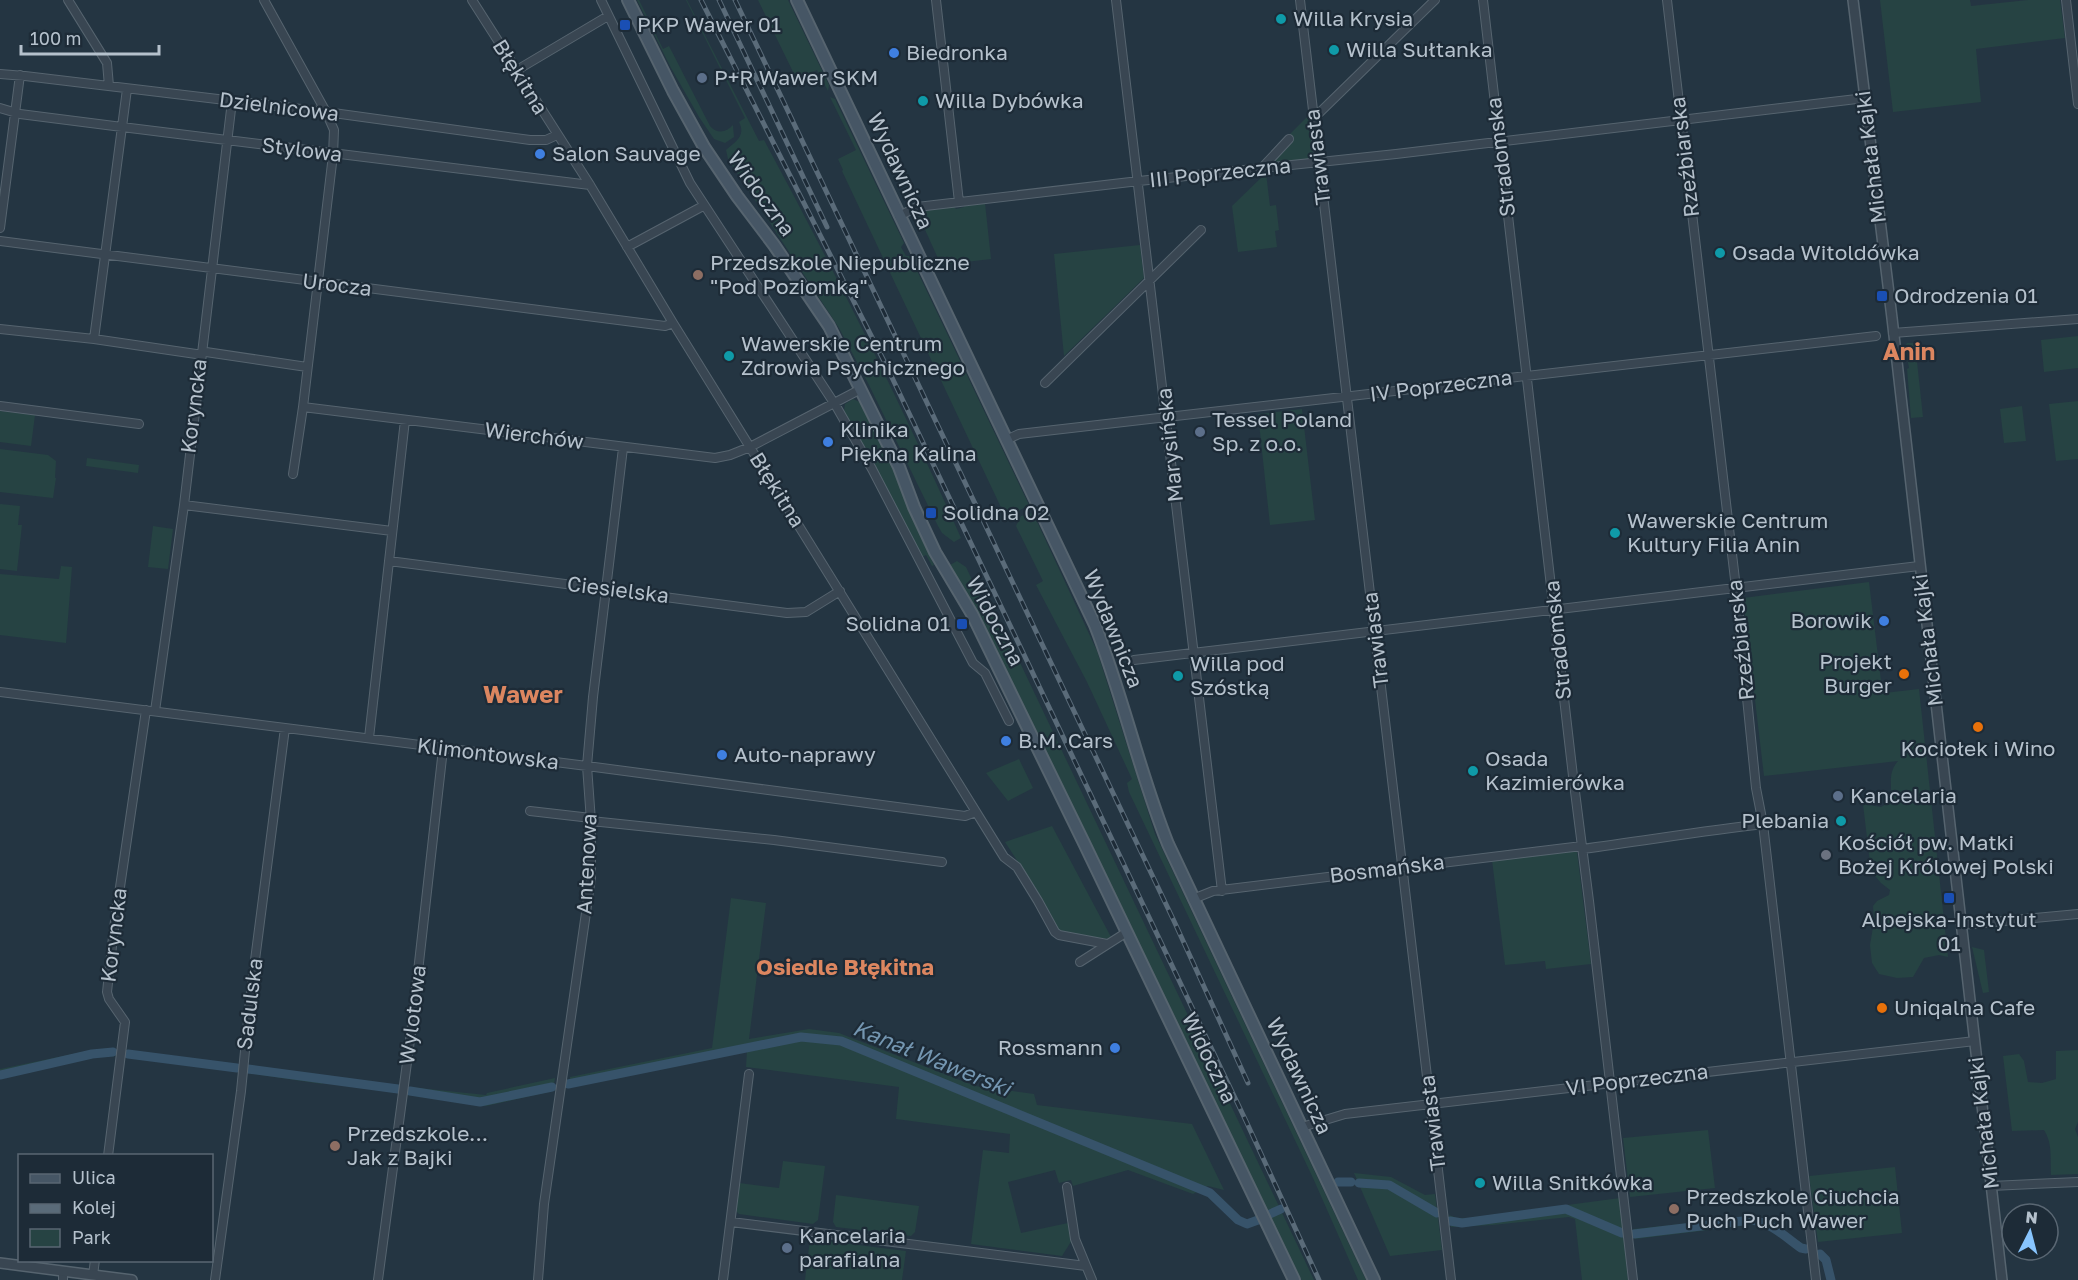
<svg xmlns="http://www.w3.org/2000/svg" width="2078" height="1280" viewBox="0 0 2078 1280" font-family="'Golos Text',sans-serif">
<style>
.green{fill:#264343}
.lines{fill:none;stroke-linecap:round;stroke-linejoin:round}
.canal{stroke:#37536a;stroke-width:9}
.minor-casing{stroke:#56646f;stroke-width:10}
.tertiary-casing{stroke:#56646f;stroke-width:12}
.secondary-casing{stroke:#56646f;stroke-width:14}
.minor{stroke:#394652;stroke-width:8}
.tertiary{stroke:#394652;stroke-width:9}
.secondary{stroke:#465665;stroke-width:10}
.rail-casing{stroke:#5a6b79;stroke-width:5}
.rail{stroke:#1d2b37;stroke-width:3;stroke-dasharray:9;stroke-linecap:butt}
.culture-dot{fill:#0f9aa8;stroke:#1d2b37;stroke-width:2}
.transit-dot{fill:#1a4fb4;stroke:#1d2b37;stroke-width:2}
.shop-dot{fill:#3f7fe0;stroke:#1d2b37;stroke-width:2}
.service-dot{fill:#5c6f8a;stroke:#1d2b37;stroke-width:2}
.education-dot{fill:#8d6e63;stroke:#1d2b37;stroke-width:2}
.food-dot{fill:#e8710a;stroke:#1d2b37;stroke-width:2}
.worship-dot{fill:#6b7280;stroke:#1d2b37;stroke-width:2}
.labels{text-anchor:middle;stroke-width:4.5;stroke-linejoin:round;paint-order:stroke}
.poi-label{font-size:21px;fill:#b5c1cc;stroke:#1d2b37;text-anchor:start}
.street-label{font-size:21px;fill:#b5c1cc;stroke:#1d2b37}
.neighbourhood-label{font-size:22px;font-weight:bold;fill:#dc8660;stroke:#1d2b37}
.water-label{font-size:22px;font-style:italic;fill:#7496b1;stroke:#1d2b37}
.quarter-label{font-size:24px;font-weight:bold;fill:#dc8660;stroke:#1d2b37}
</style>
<rect width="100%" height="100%" fill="#243542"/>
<path class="green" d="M637,0H639L663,49L669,46L710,126C717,134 726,133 733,125L734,137L725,143L714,139L699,117L671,68Z
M686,0H687L759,141L764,140C834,270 901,403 961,538L954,542L942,533L938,526L869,385L839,328L728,159L726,150C736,141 746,136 739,122L745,118Z
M758,0H788L829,85L828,91L817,70L801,77L796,78Z
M1880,0H1970L1971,6L2028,0H2060L2065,38L1976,49L1981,102L1893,112Z
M830,97L835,99L904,243L901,247L906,256H910L1029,505L1006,518L842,171L843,170L838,159L856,150Z
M1308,116L1311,122L1314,159L1272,163L1293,142L1288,136Z
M1266,173L1270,206L1276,205L1279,230L1275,231L1277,247L1238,252L1232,206Z
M985,203L991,259L941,265L917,212L954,207L956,209L964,207L965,205Z
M1140,245L1144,278L1064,356L1054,254Z
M2078,336V368L2044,372L2041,340Z
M1907,343H1915L1923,417L1911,418L1907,369L1909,368L1905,347Z
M853,399L864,404L899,478L914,520L934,565L932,566L926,555L922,557L881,477L844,411L845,404Z
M2078,401V459L2056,461L2049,404Z
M2022,406L2026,441L2004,443L2000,409Z
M1302,409L1315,520L1270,525L1258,414Z
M0,411L35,415L31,446L0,442Z
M0,449L48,455L56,461L55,478H56L53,498L0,492Z
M87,458L139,465L138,473L86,466Z
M0,504L20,506L18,525H22L17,571L0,569Z
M1033,513L1097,651L1155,834L1366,1280H1358L1313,1178L1129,792L1127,783L1132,779L1087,682L1036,585L1043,581L1016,526L1021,516Z
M153,526L173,529L168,569L148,567Z
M957,561L966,567L986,609L993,606L1314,1280H1300L1080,821L975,609L950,565Z
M61,566L72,567L66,643L0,635V574L59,579Z
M1869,582L1881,681L1883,682L1884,693L1919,689L1948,957L1939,955L1924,958L1913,977L1897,978L1879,974L1872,963L1870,945L1874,921L1873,906L1877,901L1889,895L1890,890L1881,883L1871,871L1863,804L1881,807C1901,798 1882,779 1898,761L1764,776L1743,598Z
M1019,759L1033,788L1008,801L986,773Z
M1052,826L1111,937L1106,939L1068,933L1060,931L1056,928L1042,899L1005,842Z
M1572,850L1577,852L1591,964L1546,969L1545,961L1505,965L1492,860Z
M731,898L766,903L749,1039L809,1029L839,1033L975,1086L1034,1094L1037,1105L1192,1124L1224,1190L1208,1186L1193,1194L1128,1170L1073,1186L1071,1180L1059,1183L1055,1170L1008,1182L1021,1233L1068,1223L1072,1240L1062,1256L971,1244L983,1150L1009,1153L1010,1134L896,1119L899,1087L746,1067L747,1050L569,1087L570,1077L712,1048Z
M1972,947L1984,950L1989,992L1983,993Z
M92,1050H117L116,1056L92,1057L0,1079V1069Z
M128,1050L236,1064L235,1071L127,1058Z
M2078,1050V1122L2075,1129L2078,1137V1174L2051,1175C2050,1159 2053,1144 2044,1130L2012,1131L2003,1056L2019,1054L2024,1061L2028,1082L2042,1083L2056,1079V1051Z
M249,1065L399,1087V1092L323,1082L322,1084L248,1073Z
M555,1078L553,1091L486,1106L408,1095L409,1087L486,1095L487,1093Z
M1708,1130L1715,1188L1630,1197L1623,1138Z
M783,1161L825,1166L818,1220L813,1224L739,1214L735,1210L739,1183L779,1188Z
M1895,1167L1902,1233L1818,1242L1809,1176Z
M1354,1173L1391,1177L1425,1195L1435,1194L1442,1250L1390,1256Z
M836,1195L919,1206L915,1232L911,1236L836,1227L833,1222Z
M1620,1198L1628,1280H1582L1575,1219L1569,1217L1493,1225L1451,1227L1449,1215L1457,1218H1470Z
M1756,1217L1763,1219L1805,1245L1806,1252L1788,1243L1769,1229L1761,1225H1750L1635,1239L1633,1229L1719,1220Z
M810,1239L906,1251L902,1280H805Z"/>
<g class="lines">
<path class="canal" d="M128,1054L237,1068
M248,1069L398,1089
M0,1075L92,1054L113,1052
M568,1084L801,1037L841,1041L1210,1193L1238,1220L1247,1224L1258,1220
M410,1091L480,1102L552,1087
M1338,1182H1351
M1359,1183L1389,1185L1437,1213
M1270,1214L1281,1209
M1450,1221L1462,1223L1566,1209L1622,1233
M1634,1234L1751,1220C1771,1222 1785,1237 1801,1248L1806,1249
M1820,1254L1826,1260L1831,1280"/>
<defs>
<path id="minor" d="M68,0L107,63L109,86
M264,0L326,112L334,130L333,155L303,407L715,458L730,455L750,447L861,389
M472,0L590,185L673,323L1004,857L1017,867L1038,901L1055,932L1059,935L1107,944
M601,0L690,183L836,406L872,469L973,663L985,673L1009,721
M936,0L959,202
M1116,0L1222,891
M1300,0L1451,1280
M1483,0L1573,776L1589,901L1633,1280
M1667,0L1736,588L1756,788L1763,824L1816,1280
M2066,0L2078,104
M517,70L608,16
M0,74L25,76L326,112L530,140H546L557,135
M0,108L20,114L122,127L590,185
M1314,118L1435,0
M1261,169L1289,139
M899,216L917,207L1139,181L1396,154L1865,98
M0,228L20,75
M0,241L665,326L673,323
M627,247L703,206
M0,329L94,339L196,354L206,352L307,367
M1893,333L2078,319
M94,339L127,89
M1045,383L1201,230
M0,406L139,424
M1006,440L1019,434L1876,336
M293,474L303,407
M184,505L392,531
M389,561L787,613L806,612L840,591
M1134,660L1919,566
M0,692L587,766L965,816L976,812
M155,711L184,505L232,101
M369,738L405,420
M530,811L591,818
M591,821L774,840L942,862
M1582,849C1643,841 1702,831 1763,824
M1193,899L1213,891L1582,846
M1961,925L2078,914
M1080,962L1127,932
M1302,1127L1345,1114L1975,1041
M108,1156L125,1022L109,999L107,992L114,928L146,710
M1991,1186L2078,1182
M1067,1187L1075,1239L1092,1280
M731,1222L1086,1266
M93,1275L95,1260
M63,1280V1271
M215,1280L241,1091L251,991L285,728
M378,1280L412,1025L443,749
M538,1280L544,1204L591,878V821L587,766L593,697L623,448
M723,1280L749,1074"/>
<path id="tertiary" d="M1853,0L1892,318L2002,1280
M0,1263L132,1280"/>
<path id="secondary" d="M628,0L673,91L704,147L737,196L774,245L829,326L899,467L914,507L935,552L972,614L1084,843L1294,1280
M797,0L1095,625C1123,696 1139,772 1168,844L1374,1280"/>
</defs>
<use href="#minor" class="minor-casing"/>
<use href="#tertiary" class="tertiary-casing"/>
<use href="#secondary" class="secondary-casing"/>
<use href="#minor" class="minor"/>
<use href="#tertiary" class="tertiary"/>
<use href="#secondary" class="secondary"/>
<defs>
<path id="rail" d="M701,0L887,367L1246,1121L1319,1280
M719,0L827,227
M735,0L1174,921L1248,1083"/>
</defs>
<use href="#rail" class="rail-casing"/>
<use href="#rail" class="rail"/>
</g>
<g class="culture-dot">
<circle cx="1281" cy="19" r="6"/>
<circle cx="1334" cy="50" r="6"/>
<circle cx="923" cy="101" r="6"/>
<circle cx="1720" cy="253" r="6"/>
<circle cx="729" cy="356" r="6"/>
<circle cx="1615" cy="533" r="6"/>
<circle cx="1178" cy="676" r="6"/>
<circle cx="1473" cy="771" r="6"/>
<circle cx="1841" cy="821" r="6"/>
<circle cx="1480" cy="1183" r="6"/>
</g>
<g class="transit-dot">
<rect x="619" y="19" width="12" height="12" rx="3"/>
<rect x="1876" y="290" width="12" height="12" rx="3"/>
<rect x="925" y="507" width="12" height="12" rx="3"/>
<rect x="956" y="618" width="12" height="12" rx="3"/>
<rect x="1943" y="892" width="12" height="12" rx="3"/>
</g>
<g class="shop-dot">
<circle cx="894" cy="53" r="6"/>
<circle cx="540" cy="154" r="6"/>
<circle cx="828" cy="442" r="6"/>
<circle cx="1884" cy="621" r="6"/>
<circle cx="1006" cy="741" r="6"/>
<circle cx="722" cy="755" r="6"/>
<circle cx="1115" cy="1048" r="6"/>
</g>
<g class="service-dot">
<circle cx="702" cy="78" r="6"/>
<circle cx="1200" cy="432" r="6"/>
<circle cx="1838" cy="796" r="6"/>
<circle cx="787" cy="1248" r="6"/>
</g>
<g class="education-dot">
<circle cx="698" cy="275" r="6"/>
<circle cx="335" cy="1146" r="6"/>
<circle cx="1674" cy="1209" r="6"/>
</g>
<g class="food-dot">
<circle cx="1904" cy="674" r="6"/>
<circle cx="1978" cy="727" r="6"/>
<circle cx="1882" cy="1008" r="6"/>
</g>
<circle class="worship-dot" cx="1826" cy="855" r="6"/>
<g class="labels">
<g class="poi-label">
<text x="1293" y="26">Willa Krysia</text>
<text x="637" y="32">PKP Wawer 01</text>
<text x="1346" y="57">Willa Sułtanka</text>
<text x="906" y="60">Biedronka</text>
<text x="714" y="85">P+R Wawer SKM</text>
<text x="935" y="108">Willa Dybówka</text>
<text x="552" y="161">Salon Sauvage</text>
<text x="1732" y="260">Osada Witoldówka</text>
<text x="710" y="270">Przedszkole Niepubliczne<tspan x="710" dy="24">"Pod Poziomką"</tspan></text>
<text x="1894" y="303">Odrodzenia 01</text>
<text x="741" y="351">Wawerskie Centrum<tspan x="741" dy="24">Zdrowia Psychicznego</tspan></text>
<text x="1212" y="427">Tessel Poland<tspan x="1212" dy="24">Sp. z o.o.</tspan></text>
<text x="840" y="437">Klinika<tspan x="840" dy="24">Piękna Kalina</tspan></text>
<text x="943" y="520">Solidna 02</text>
<text x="1627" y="528">Wawerskie Centrum<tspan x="1627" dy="24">Kultury Filia Anin</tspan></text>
<text x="1872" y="628" text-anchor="end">Borowik</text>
<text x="950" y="631" text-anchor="end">Solidna 01</text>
<text x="1892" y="669" text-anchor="end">Projekt<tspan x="1892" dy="24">Burger</tspan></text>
<text x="1190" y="671">Willa pod<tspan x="1190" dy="24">Szóstką</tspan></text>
<text x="1018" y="748">B.M. Cars</text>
<text x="1978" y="756" text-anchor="middle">Kociołek i Wino</text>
<text x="734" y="762">Auto-naprawy</text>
<text x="1485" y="766">Osada<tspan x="1485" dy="24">Kazimierówka</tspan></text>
<text x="1850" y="803">Kancelaria</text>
<text x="1829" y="828" text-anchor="end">Plebania</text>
<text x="1838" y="850">Kościół pw. Matki<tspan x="1838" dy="24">Bożej Królowej Polski</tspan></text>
<text x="1949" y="927" text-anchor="middle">Alpejska-Instytut<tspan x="1949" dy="24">01</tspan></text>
<text x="1894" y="1015">Uniqalna Cafe</text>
<text x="1103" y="1055" text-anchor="end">Rossmann</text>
<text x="347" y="1141">Przedszkole...<tspan x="347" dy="24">Jak z Bajki</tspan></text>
<text x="1492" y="1190">Willa Snitkówka</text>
<text x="1686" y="1204">Przedszkole Ciuchcia<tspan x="1686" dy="24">Puch Puch Wawer</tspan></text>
<text x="799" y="1243">Kancelaria<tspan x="799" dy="24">parafialna</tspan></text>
</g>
<g class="street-label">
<text transform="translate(520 77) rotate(58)" y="7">Błękitna</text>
<text transform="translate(279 107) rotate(7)" y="7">Dzielnicowa</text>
<text transform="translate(302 150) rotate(7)" y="7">Stylowa</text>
<text transform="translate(1318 157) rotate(-97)" y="7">Trawiasta</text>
<text transform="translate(1501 157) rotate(-97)" y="7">Stradomska</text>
<text transform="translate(1685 157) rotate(-97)" y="7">Rzeźbiarska</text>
<text transform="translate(1871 157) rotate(-97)" y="7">Michała Kajki</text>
<text transform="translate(900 171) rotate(65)" y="7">Wydawnicza</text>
<text transform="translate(1220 173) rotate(-6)" y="7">III Poprzeczna</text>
<text transform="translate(761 194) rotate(54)" y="7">Widoczna</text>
<text transform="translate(337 285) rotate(7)" y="7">Urocza</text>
<text transform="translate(1441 386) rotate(-7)" y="7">IV Poprzeczna</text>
<text transform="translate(194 406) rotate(-83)" y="7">Koryncka</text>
<text transform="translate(534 436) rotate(7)" y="7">Wierchów</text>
<text transform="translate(1170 445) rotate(-96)" y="7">Marysińska</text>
<text transform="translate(777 490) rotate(58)" y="7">Błękitna</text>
<text transform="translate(618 590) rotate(7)" y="7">Ciesielska</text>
<text transform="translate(995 621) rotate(62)" y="7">Widoczna</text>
<text transform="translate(1113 629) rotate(68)" y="7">Wydawnicza</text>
<text transform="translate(1376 640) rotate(-97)" y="7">Trawiasta</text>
<text transform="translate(1558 640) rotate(-96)" y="7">Stradomska</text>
<text transform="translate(1741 640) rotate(-96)" y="7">Rzeźbiarska</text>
<text transform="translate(1928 640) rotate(-97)" y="7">Michała Kajki</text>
<text transform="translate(488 754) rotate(7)" y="7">Klimontowska</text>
<text transform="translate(587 864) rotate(-87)" y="7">Antenowa</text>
<text transform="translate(1387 869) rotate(-7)" y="7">Bosmańska</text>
<text transform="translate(114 935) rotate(-83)" y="7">Koryncka</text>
<text transform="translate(250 1004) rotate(-83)" y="7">Sadulska</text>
<text transform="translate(413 1015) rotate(-83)" y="7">Wylotowa</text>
<text transform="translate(1209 1058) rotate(64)" y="7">Widoczna</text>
<text transform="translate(1299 1076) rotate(65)" y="7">Wydawnicza</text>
<text transform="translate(1637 1080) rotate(-7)" y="7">VI Poprzeczna</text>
<text transform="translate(1433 1123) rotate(-97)" y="7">Trawiasta</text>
<text transform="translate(1984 1123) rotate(-97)" y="7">Michała Kajki</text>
</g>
<g class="neighbourhood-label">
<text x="845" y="975">Osiedle Błękitna</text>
</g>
<g class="water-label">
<text transform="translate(932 1058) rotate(22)" y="8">Kanał Wawerski</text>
</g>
<g class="quarter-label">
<text x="1909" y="360">Anin</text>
<text x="523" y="703">Wawer</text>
</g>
</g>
<rect x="18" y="1154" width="195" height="108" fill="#1d2b37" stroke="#5a6773" stroke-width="1.5"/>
<rect x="30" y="1174" width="30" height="9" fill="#465665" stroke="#5a6773" stroke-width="1.5"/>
<text x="72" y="1184" font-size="18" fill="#b5c1cc">Ulica</text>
<rect x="30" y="1204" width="30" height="9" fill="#5a6b79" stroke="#5a6773" stroke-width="1.5"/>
<text x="72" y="1214" font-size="18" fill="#b5c1cc">Kolej</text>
<rect x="30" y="1229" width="30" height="18" fill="#264343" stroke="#5a6773" stroke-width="1.5"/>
<text x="72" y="1244" font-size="18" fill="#b5c1cc">Park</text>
<g transform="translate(2030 1232) rotate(6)"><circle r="28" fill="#1d2b37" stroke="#5a6773" stroke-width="1.5"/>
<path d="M0-4.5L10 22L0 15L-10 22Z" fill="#88c5fe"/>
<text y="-9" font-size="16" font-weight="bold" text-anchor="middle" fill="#b5c1cc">N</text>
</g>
<path d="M21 45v9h138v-9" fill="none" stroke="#b5c1cc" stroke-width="3"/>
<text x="30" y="45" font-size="18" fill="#b5c1cc" stroke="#1d2b37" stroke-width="4.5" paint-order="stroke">100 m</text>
</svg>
